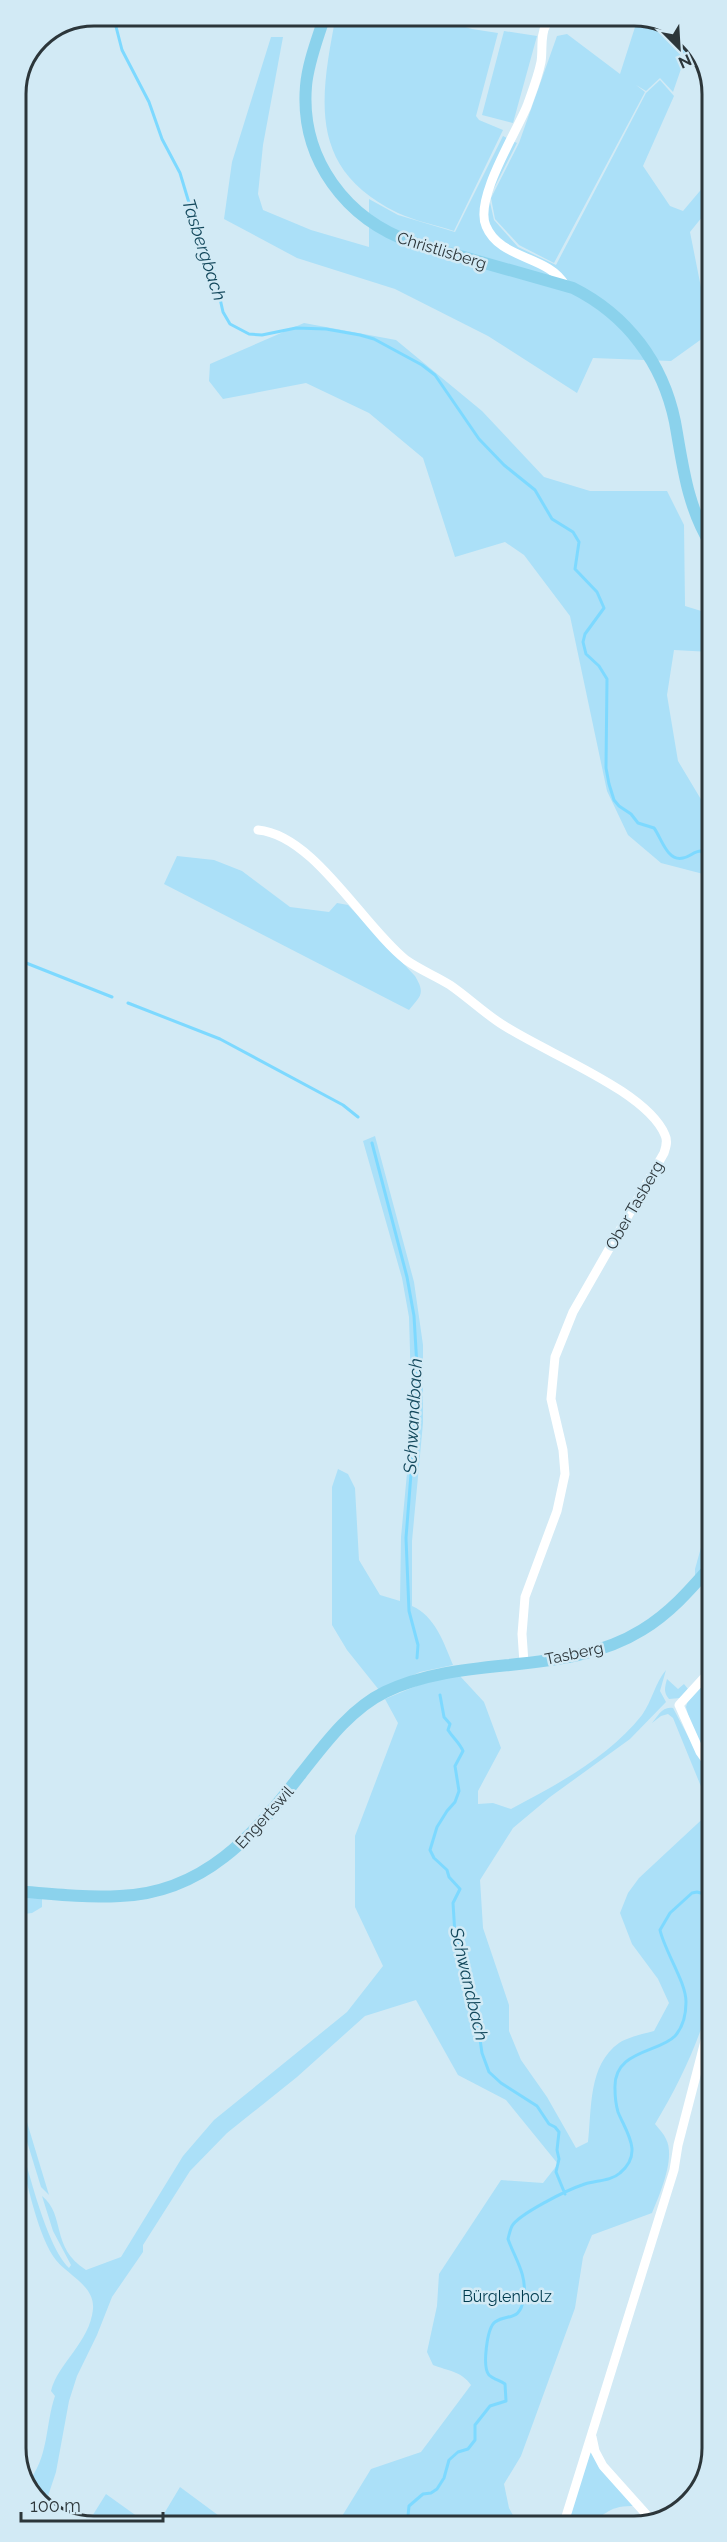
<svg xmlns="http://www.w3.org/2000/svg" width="727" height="2542" viewBox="0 0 727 2542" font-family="Raleway,sans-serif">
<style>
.green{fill:#abe0f8}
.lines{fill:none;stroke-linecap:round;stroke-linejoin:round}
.stream{stroke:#7dd9ff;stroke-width:3}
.minor{stroke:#fff;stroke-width:9}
.major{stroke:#8bd2ec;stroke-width:12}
.labels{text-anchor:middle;stroke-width:5;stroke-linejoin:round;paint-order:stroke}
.street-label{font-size:16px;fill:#2c363a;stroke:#d2eaf5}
.park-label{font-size:16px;fill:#003b4e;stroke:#d2eaf5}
.water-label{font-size:18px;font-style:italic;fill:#13485c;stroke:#d2eaf5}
.rim{fill:none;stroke:#2c363a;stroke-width:3}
</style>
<rect width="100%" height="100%" fill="#d2eaf5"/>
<path class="green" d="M336,15H425L472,29L498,33L476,116L479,120L503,130L454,231C436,225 415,221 398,213C307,169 320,99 336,15Z
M438,15L540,16L529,25L476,24Z
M635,16C650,16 683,30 690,43L673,92L660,78L646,91L636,85L645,92L554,263L519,245L495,219L491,198L519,143L557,36L567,34L620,74L636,24Z
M504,31L537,36L513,123L482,115Z
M271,37H283L263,145L258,194L263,210L311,230L369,247V199L398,215L455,232L503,136L517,143L489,198L494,220L518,247L556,265L646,93L660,80L674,96L643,166L670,206L683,211L710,179L711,206L690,232L710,333L671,361L593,358L577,393L488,336L395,289L297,258L224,219L232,162Z
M304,323L396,340L482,411L544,477L590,491H667L684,525L685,606L711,614V652L674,650L667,695L678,761L705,806L711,811V876L661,863L628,835L607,791L570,616L524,555L505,542L455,557L423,458L369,413L306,383L223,399L209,381L210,364Z
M177,856L214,860L242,871L290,907L329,912L337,903L348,905L415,976C426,994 420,996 409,1010L164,884Z
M375,1136L414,1282L423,1345V1423L412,1541V1606C435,1616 444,1643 453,1665L420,1672L379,1690L347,1650L332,1625V1487L338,1469L348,1474L355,1488L359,1560L380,1595L400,1601L401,1537L412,1420L409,1317L402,1278L363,1141Z
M711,1406V1497C706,1467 701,1435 711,1406Z
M711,1497V1558L695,1576V1569L707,1526Z
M666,1670L660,1691L666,1702L630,1739L550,1797L513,1828L480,1880L483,1928L509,2005V2031L521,2060L547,2097L576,2148L588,2142C592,2108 588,2065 619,2043C628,2037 643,2034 654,2031L669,2003L658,1979L632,1944L620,1913L628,1893L639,1878L711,1811L673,1718L668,1714L661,1716L652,1723C658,1716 662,1706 673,1708L699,1757L686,1707L689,1697L711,1674L712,1995C699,2041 680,2083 655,2124C659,2129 664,2134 666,2139C676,2158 659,2196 652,2213L592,2235L583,2257L575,2308L521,2456L504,2484L509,2508L519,2526H336L371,2469L421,2452L471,2385C461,2371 448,2371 433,2365L427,2352L437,2306L439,2274L501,2180L543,2183L558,2164L506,2100L458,2075L416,2000L365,2016L297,2077L227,2133L190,2171L143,2245V2252L112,2297L97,2335L77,2376L69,2401L56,2472L44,2508L41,2507L27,2483C49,2459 45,2425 55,2396L51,2391C58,2363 90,2342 93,2309C95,2284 64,2274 53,2256C35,2228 26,2174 16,2141V2128C27,2163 45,2244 69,2268L71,2265L53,2231L42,2196C66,2215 50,2247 86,2270L121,2257L183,2156L214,2120L347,2012L383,1966L355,1907V1836L398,1723L385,1699L426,1682L460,1676L484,1702L501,1748L478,1791V1804L493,1803L511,1809C558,1784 609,1757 642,1715C652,1701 655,1683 666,1670Z
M667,1679L678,1689L684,1684L688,1689L680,1698L669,1699C663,1692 665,1687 667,1679Z
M16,1896L42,1898V1907L32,1913L16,1915Z
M16,2093L23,2109L49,2195L41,2187L16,2106Z
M591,2443L635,2506C606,2505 606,2517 585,2525C579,2527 571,2526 565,2526Z
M180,2487L230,2524L234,2526L156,2527Z
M106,2494L152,2527L86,2526Z"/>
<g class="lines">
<path class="stream" d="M113,15L122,50L149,102L162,139L180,173L199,236L212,263L223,312L230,324L249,334L262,335L296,328L326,329L360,335L374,339L422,365L435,375L479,439L504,465L535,490L552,519L573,532L579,542L575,569L597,592L604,608L585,634L583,642L586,654L599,666L607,679L606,768L609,784L614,800L619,806L631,814L638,823L654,828C661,837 667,862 683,858C690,857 694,851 701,851L711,867
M16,959L112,997
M128,1003L220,1039L343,1105L358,1117
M372,1143L407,1277L414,1316L418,1384L406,1538L409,1611L418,1645L417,1658
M440,1695L444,1717L450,1724L448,1730C453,1738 459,1742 463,1751L455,1766L459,1791L455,1802L447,1811L437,1827L430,1850L434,1858L447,1870L449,1877L460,1889L453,1903L455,1935L471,1990L472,2011L478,2026L482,2053L489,2072L501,2083L537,2106L549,2124L555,2127L559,2132L557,2150L559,2159L556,2172L565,2194
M707,1766L703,1777L712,1795
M414,2526L408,2516L409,2506L423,2494L431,2493L437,2489L444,2478L449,2460L458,2452L468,2449L475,2440V2425L490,2406L506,2401L505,2384C501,2381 493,2379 489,2375C482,2367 487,2328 495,2322C508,2313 520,2323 524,2297C527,2274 515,2259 508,2239C509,2235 510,2230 512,2226C519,2214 567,2190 582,2185C594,2180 610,2182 620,2173C644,2153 626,2132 618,2112C616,2105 615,2096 615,2089C613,2050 659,2053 675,2036C683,2027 686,2013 686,2002C686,1982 665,1952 660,1930L670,1913L692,1893L697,1892L712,1896"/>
<path class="minor" d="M556,16C552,18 548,21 546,25C540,35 543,50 541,62C538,77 532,92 527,106C516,133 474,199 486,226C500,260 548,255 565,285
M258,830C314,835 363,926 406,960C420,970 436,976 450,985C466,996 481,1010 497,1021C539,1051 646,1089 665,1135C668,1141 666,1147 664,1153L573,1312L555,1357L551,1399L563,1450L565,1474L557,1511L525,1597L522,1634L524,1663
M679,1705L700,1752L712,1769
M679,1705L711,1670
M592,2437L595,2451L603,2466L654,2523
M563,2526L674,2170L678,2145L712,2014"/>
<path class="major" d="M325,15C318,38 308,62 306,86C300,159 346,220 414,243L573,288C627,315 663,363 675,422C683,466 687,506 711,545
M16,1891C51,1894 86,1898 120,1896C204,1893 254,1835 301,1774C324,1745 350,1709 385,1692C467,1653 565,1678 642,1630C670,1613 690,1590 711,1566"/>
</g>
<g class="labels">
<g class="street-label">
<text transform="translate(442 250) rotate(17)" y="6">Christlisberg</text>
<text transform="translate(634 1205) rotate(-60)" y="6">Ober Tasberg</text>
<text transform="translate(574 1653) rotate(-12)" y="6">Tasberg</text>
<text transform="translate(264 1817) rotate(-48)" y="6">Engertswil</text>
</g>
<g class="park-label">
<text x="507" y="2302">Bürglenholz</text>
</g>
<g class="water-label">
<text transform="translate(204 250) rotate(72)" y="6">Tasbergbach</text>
<text transform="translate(413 1416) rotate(-87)" y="6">Schwandbach</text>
<text transform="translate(469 1984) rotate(77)" y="6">Schwandbach</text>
</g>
</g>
<path d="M0 0H727V2542H0ZM94 26H634A68 68 0 0 1 702 94V2448A68 68 0 0 1 634 2516H94A68 68 0 0 1 26 2448V94A68 68 0 0 1 94 26Z" fill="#d2eaf5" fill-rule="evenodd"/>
<path class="rim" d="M94 26H634A68 68 0 0 1 702 94V2448A68 68 0 0 1 634 2516H94A68 68 0 0 1 26 2448V94A68 68 0 0 1 94 26Z"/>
<g transform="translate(679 48) rotate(156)" stroke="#d2eaf5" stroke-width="4.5" paint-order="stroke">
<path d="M0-4.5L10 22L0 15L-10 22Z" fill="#2c363a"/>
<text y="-9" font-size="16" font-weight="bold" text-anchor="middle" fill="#2c363a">N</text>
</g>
<path d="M21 2512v9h142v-9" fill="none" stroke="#2c363a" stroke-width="3"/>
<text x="30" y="2512" font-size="18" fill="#2c363a" stroke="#d2eaf5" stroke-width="4.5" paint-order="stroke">100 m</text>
</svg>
